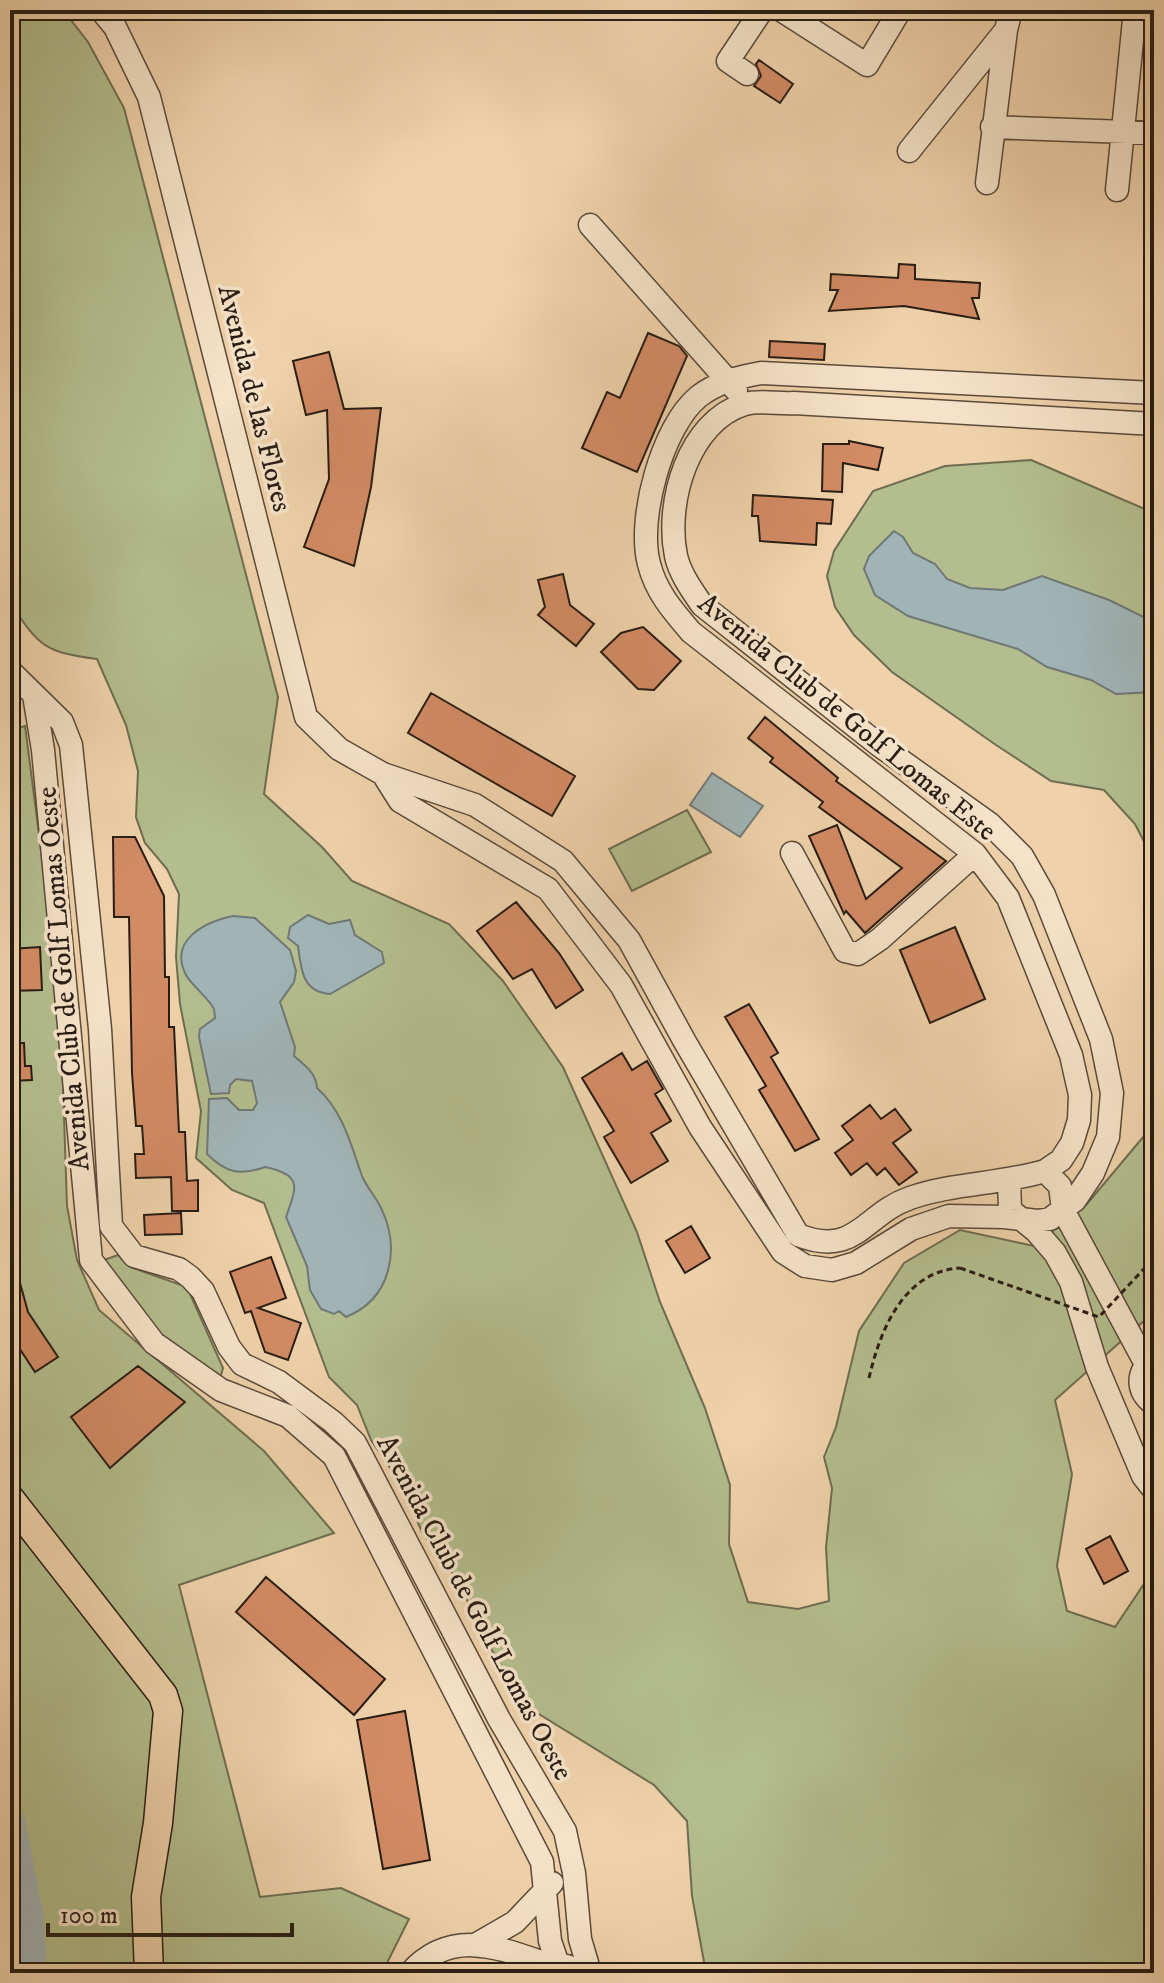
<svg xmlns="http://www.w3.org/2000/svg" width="1164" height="1983" viewBox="0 0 1164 1983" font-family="'IM FELL DW Pica',serif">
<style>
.green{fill:#b3bd8d;stroke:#6e6d50;stroke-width:2}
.water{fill:#a0b4b6;stroke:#707875;stroke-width:2}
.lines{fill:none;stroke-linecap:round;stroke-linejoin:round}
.river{stroke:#a0b4b6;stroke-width:30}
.building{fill:#d28b65;stroke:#281d13;stroke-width:2}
.minor-casing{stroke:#5a4a39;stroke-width:25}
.major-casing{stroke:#281d13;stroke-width:31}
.path{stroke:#281d13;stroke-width:3;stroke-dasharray:6 4;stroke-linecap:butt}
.minor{stroke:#f5e2c8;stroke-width:22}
.major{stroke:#efd2ab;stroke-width:28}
.path-bridge{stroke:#281d13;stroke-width:3;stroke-dasharray:6 4;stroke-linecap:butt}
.labels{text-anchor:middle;stroke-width:7;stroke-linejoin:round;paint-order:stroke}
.street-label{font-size:28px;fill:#281d13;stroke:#f5e2c8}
</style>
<rect width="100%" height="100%" fill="#efd2ab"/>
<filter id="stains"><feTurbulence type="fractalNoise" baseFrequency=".0025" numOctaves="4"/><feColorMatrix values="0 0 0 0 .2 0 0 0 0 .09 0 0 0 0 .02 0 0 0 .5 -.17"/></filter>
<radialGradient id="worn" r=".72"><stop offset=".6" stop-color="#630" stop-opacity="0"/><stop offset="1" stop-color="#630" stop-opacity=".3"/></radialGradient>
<path class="green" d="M10,10H63L88,42L124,108L278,697L264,794L322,847L352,881L449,924L503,981L563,1067L637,1232L660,1302L705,1408L730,1485L729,1544L748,1602L798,1609L829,1601L826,1548L832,1488L824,1457L836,1427L859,1331L904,1263L960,1230L1034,1246L1087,1204L1154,1124V1324L1145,1320L1055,1400L1072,1474L1057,1566L1067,1611L1115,1627L1154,1569V1973H706L692,1896L687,1821L654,1785L534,1711L510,1681L477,1625L461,1585L422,1532L401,1484L371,1440L357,1405L329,1377L264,1203L232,1190L196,1158L201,1111L180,1004L176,957L179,894L167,869L145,843L136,817L138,771L126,725L97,659C44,652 40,647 10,603Z
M1031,460L1154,513V861L1135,824L1104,790L1051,781L996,745L892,672L854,635L835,607L827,576L834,551L873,491L945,466Z
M25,726L60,996L67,1206L77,1260L99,1310L264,1451L334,1533L179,1585L260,1897L341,1888L409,1919L382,1973H10V730Z
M687,810L711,852L632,891L609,849Z
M118,1255L130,1267L187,1287L223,1368L221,1375L215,1376L167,1343L104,1260Z"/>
<path class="water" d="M894,531L903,537L913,553L935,564L947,579L970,588L1003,590L1042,576L1109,600L1154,622V692L1116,694L1091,680L1047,667L1018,649L908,616L875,595L864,569L869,556Z
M712,773L763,806L740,837L690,805Z
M308,915L329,924L350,920L355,935L382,952L384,963L330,994C302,992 301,969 298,946L288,938L290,927Z
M233,916L255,918L290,950L296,971L294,982L280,1002L295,1047L294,1056C305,1065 316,1073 317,1088C343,1111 351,1145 362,1176C367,1188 376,1197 381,1208C401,1249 391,1299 346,1317L339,1311L334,1314L321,1309L310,1290L307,1266L286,1217C296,1188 304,1175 265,1167C240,1176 226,1173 207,1154L209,1099L227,1098L239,1110H253L257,1103L252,1081L236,1079L230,1085L229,1093L211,1094L199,1037L200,1029L215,1018L214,1009C207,996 193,987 186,975C168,940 205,922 233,916Z"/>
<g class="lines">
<path class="river" d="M10,1822L28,1914L32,1973"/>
</g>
<path class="building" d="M759,60L793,84L780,103L754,86L761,76L756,64Z
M899,264L915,265V279L980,283L979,298H972L979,319L904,306L829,311L838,290H830L831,274L898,278Z
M648,333L679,346L687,356L637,472L582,448L607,392L620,398Z
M770,341L825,344L824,360L769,357Z
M329,352L344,409L381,408L371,487L354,566L304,547L329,479L327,410L306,415L293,361Z
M849,441L883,448L878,470L843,463L842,492L822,491L823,444H849Z
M753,495L833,500L831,524L817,523L816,545L760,541L758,516H752Z
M563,574L570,605L594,624L576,646L538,615L545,607L538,580Z
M643,627L681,661L654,690L638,689L601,652L621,633Z
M431,693L575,776L552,816L408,733Z
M765,717L838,778L836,781L946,861L865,933L846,911L844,914L809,836L837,825L866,899L902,868L819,807L823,802L770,762L773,758L748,738Z
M113,837H135L164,896L165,977H169V1027H174L179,1132H185L187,1181L198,1180V1211H172L171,1177L136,1178L135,1154H144L142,1126H136L132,1073L129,917H114Z
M516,902L559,953L583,990L556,1008L532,969L513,979L477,931Z
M955,927L985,999L930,1023L900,950Z
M40,947L42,990L10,991V949Z
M749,1004L778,1053L771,1057L819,1139L795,1151L759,1090L766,1086L725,1017Z
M10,1043H24L25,1066H31L32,1080L10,1081Z
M622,1053L632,1070L647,1061L663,1089L655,1094L671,1121L651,1133L668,1161L631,1183L604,1137L614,1131L582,1078Z
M870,1105L881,1119L895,1109L911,1130L893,1143L917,1172L899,1185L885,1168L877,1175L867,1163L851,1175L835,1153L853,1140L842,1126Z
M181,1213L182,1234L145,1235L144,1215Z
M691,1226L710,1258L685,1273L666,1241Z
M271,1257L286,1298L258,1308L301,1323L288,1360L265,1352L251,1311L245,1313L230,1272Z
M10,1261H14L28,1312L58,1357L35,1372L10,1334Z
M138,1366L185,1402L110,1468L71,1417Z
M1110,1536L1128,1571L1104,1584L1086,1549Z
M266,1577L385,1679L354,1715L236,1612Z
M405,1711L430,1860L383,1869L357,1720Z"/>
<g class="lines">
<defs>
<path id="minor" d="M101,10L115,27L149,97L306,717L339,749L383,774L475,805L563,861L629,940L685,1042L798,1235C856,1258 864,1214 910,1198C953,1183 1001,1184 1045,1171L1061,1160L1072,1143L1079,1120L1080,1095L1071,1055L1008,898L975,854L691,632C673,611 656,592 649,564C637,519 662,427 698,397C717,382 739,377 761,373L1154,393
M781,10L867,65L900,10
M747,74L728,61L762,10
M992,127L1154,133
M909,151L1006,30
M987,183L1006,30L1011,10
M1117,190L1135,10
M590,225L736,390
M10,671L62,722L71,745L100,1029L111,1226L134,1256L179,1269L190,1277L203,1291L229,1347L242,1364L279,1382L333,1422L355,1443L499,1719L565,1831L574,1873L580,1939L590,1973
M34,695L43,750L91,1260L154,1343L221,1390L288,1416L334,1456L542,1862L550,1941L561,1973
M383,774L400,801L548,889L621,985L700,1127L783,1252L805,1266L832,1270L856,1263L911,1229L949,1216L1004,1217L1037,1221L1050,1219L1075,1200L1093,1173L1108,1137L1112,1093L1101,1039L1044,895L1022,856L990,824L879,745L702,605C692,590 680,574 676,556C665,503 688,421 745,404C759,400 779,404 794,403L1154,424
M792,853L845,951L858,954L880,939L975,854
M1045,1171L1060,1186L1063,1210L1146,1364
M1009,1180L1010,1210L1036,1231L1055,1253L1071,1282L1097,1367L1143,1476L1154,1490
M1154,1358C1136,1372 1136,1391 1154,1404
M477,1944L515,1922L552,1883
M410,1973C454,1924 506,1951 559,1968L567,1966"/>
<path id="major" d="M10,1499L163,1695L168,1711L158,1823L146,1897L149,1973"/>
</defs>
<use href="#minor" class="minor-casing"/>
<use href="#major" class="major-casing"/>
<path class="path" d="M980,10L990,18
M869,1378C880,1330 904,1271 960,1268"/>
<use href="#minor" class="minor"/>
<use href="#major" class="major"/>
<path class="path-bridge" d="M960,1268L1099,1317L1154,1258"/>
</g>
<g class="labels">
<g class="street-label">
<text transform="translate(256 398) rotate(76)" y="10">Avenida de las Flores</text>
<text transform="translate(848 716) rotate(39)" y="10">Avenida Club de Golf Lomas Este</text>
<text transform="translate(62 979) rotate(-95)" y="10">Avenida Club de Golf Lomas Oeste</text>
<text transform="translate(476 1607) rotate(62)" y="10">Avenida Club de Golf Lomas Oeste</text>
</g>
</g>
<rect width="1164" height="1983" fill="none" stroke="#efd2ab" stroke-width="40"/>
<rect x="12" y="12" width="1140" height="1959" fill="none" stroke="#281d13" stroke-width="4"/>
<rect x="20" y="20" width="1124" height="1943" fill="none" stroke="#281d13" stroke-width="2"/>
<path d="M48 1923v12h244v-12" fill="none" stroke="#281d13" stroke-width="4"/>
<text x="60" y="1923" font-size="24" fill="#281d13" stroke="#f5e2c8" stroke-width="6" paint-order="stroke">100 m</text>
<rect width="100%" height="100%" filter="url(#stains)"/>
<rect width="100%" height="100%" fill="url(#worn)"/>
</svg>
